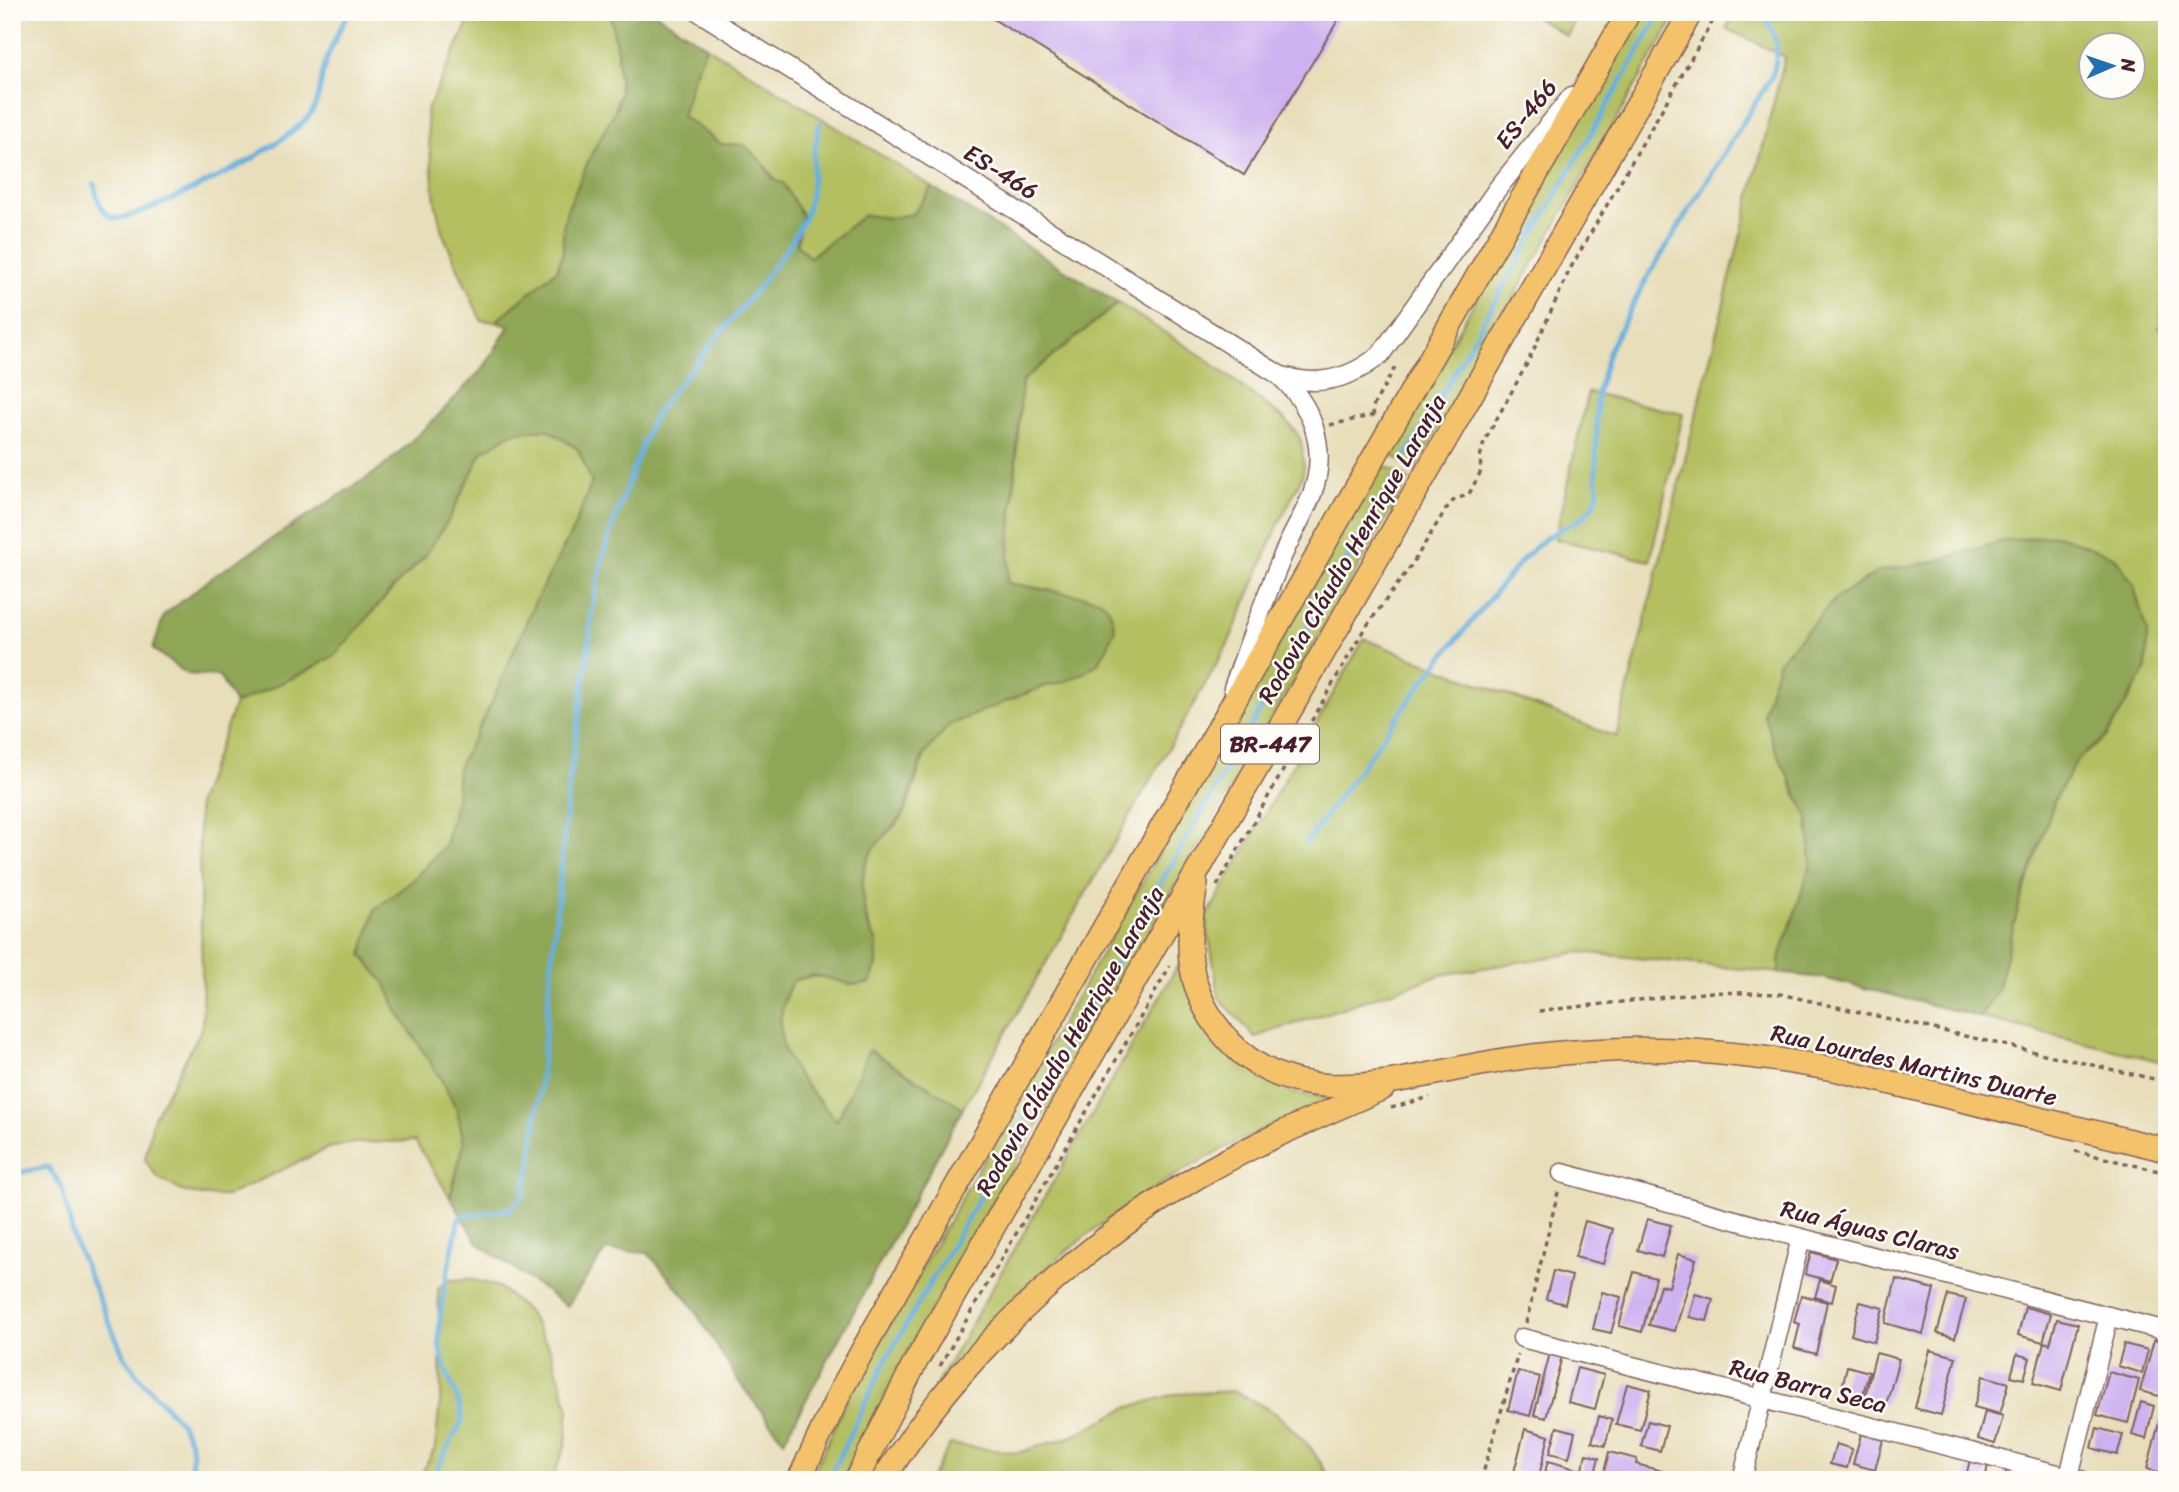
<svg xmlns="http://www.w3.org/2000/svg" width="2179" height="1492" viewBox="0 0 2179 1492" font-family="Sriracha,sans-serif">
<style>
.green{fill:#b3bf61;stroke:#7e6f46;stroke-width:2;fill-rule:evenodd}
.forest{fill:#8ea657;stroke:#6c6241;stroke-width:2}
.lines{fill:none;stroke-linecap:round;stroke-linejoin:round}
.stream{stroke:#66b0de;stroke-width:5}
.building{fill:#cdb2f0}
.minor-casing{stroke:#81625d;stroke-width:21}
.major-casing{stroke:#81625d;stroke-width:26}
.path{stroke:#81625d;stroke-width:3.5;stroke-dasharray:5 5;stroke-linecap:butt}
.minor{stroke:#fff;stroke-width:18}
.major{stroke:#f3c26a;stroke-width:23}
.labels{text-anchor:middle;stroke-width:5;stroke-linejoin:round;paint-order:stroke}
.shield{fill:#fdfcf7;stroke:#806168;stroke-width:2}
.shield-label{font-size:23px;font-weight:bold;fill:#4a1f2b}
.street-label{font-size:24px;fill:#4a1f2b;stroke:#fdfcf7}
</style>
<rect width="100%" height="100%" fill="#fdfcf7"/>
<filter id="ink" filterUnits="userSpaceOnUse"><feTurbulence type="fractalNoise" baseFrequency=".0143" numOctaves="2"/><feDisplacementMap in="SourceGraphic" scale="14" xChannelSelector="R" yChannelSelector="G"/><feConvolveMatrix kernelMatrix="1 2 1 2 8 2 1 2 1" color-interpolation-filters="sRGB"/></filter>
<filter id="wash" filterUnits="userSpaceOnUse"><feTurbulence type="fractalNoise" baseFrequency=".00686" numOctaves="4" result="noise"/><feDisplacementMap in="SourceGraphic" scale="28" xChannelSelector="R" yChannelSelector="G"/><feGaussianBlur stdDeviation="1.57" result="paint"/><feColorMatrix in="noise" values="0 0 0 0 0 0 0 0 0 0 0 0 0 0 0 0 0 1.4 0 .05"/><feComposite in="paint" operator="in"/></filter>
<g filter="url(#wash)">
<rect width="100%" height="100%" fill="#e8deba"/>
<path class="green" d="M473,12H610L617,50L620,92L615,111L593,151L567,210L563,229V251L557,270L495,322L481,320L442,232L435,201L426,112Z
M1528,12H1579L1567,36Z
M1641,12H1678L1415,469L1388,453Z
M1736,12H2167V277L2159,328L2167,331V1063L1980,1017L1997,990L2019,905L2055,799L2078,759L2106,737L2147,633L2133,583L2114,556L1929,563L1879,571L1803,636L1779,661L1791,785L1808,817L1811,864L1779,961V973L1580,952L1441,975L1255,1037L1219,998L1206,918L1364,639L1616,737L1785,57L1726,28ZM2092,46H2134V88H2092Z
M706,46L932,187L913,214L891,218L864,216L810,258L797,244L802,215L762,162L744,145L721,144L682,116L693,78Z
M1118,303L1202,356L1286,420L1299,436L1302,446L1304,467L1302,477L1280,521L1228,644L963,1108L869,1050L838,1122C797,1076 761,1046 792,981C816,974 827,977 850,985L877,943C860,912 855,872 878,842C885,833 898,825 903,815C919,784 918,747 948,725C957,719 969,716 978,712C1006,701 1034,688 1064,682L1099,599L1007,583L1022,381Z
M1588,392L1683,414L1650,561L1555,539Z
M547,429L578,449L592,482L573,530L534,604L492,702L458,768L456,799L445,846L411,882L375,909L362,955L386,984L397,1010L442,1081L457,1110L464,1143L450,1197L415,1141L355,1143L328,1148L227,1196H203L182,1191L157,1177L145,1160L153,1119L200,1032L203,1018L198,803L235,704L303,673L335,655L395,586L424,557L449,519L482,452L512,433Z
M1382,464L1409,479L904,1358L844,1480H810L850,1393Z
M1181,960L1275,1085L1294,1093L1334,1099C1214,1146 1100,1211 1009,1304C982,1332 959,1365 934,1394H931Z
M471,1279L499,1287L529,1313L551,1351L569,1409L566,1444L552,1480H418L435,1448L441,1392L438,1288L449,1280Z
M1235,1391L1277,1414L1310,1447L1332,1480H930L950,1444L1017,1453L1073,1436L1126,1408L1175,1394Z"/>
<path class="forest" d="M610,12H653L706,46L693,78L682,116L721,144L744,145L762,162L774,180L783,183L802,215L797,244L809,258L864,215L891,218L913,214L932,187L1118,303L1022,381L1007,583L1099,599L1109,608L1115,628L1108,646L1098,663L1082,674L1064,682L1044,686L949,725L923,756L902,817L876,845L865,863L862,883L863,903L867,925L877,943V965L870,983L851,985L832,979L812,975L792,981C761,1045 797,1076 837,1121L869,1050L963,1108L784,1441L739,1382L689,1301L648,1253L606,1250L567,1306L478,1243L450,1197L464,1143L457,1110L442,1081L397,1010L386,984L362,955L375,909L411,882L445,846L456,799L458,768L492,702L534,604L573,530L592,482L578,449L547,429L512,433L482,452L449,519L424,557L395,586L335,655L303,673L235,704L219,676L187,674L153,649L164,615L217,574L382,468L435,419L484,367L509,326L495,322L557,270L563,251V229L567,210L593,151L615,111L620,92L617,50Z
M2057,535L2114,556L2133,583L2147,633L2146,670L2106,737L2078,759L2055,799L2019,905L1997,990L1980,1017L1823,978L1779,973V961L1811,864L1808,817L1775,748L1763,713L1779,661L1834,600L1879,571L1929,563L2003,541Z"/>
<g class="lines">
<path class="stream" d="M94,184C97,196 100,215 115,218C131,222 229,172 248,161C266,150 294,133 308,117C321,103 320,78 326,61C332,45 340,28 349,12
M1407,455L1661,12
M1306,843L1428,675L1505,580L1524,558L1547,537L1582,518L1595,503L1598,491L1596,476L1597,393L1610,348L1647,278L1772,76C1781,51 1777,33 1761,12
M12,1174L48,1167L61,1185L75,1243L123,1354L137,1375L180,1422L189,1439L193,1454L191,1466L182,1480
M431,1480L462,1421C461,1395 443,1373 440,1348C435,1316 453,1252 459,1218L464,1215L510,1209L522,1198L530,1168L539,1097L569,783L588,656L592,607L608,538L649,427L663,403L757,289L791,243L805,217L811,195L814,153L820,123
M828,1480L887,1358L1394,478"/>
</g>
<g id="blocks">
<path class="building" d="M982,12H1343L1244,175Z
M1647,1219L1671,1225L1662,1257L1638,1250Z
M1585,1221L1613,1229L1603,1264L1575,1257Z
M1811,1252L1836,1259L1830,1281L1805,1274Z
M1678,1254L1696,1259L1675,1331L1649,1325L1660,1285L1669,1287Z
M1553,1271L1572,1276L1565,1304L1546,1299Z
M1634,1272L1656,1278L1642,1332L1619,1326Z
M1896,1279L1934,1289L1923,1334L1885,1323Z
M1820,1280L1836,1285L1832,1302L1815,1297Z
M1602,1292L1621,1297L1611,1333L1593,1329Z
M1695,1294L1713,1299L1707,1321L1689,1317Z
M1801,1295L1827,1302L1816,1354L1794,1348L1800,1324L1794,1322Z
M1948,1295L1966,1299L1955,1338L1937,1333Z
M1860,1302L1883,1308L1874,1342L1851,1335Z
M2025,1307L2051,1314L2043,1342L2018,1335Z
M2057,1319L2078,1324L2061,1391L2033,1383L2044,1342L2050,1344Z
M2154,1340L2167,1343V1398L2140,1391Z
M2124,1344L2148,1350L2142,1373L2118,1366Z
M1930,1350L1956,1357L1941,1415L1915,1408Z
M1550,1353L1562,1356L1546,1418L1534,1415Z
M1876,1353L1899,1359L1886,1405L1864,1400Z
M2017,1354L2030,1358L2024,1379L2011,1376Z
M1847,1366L1869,1372L1861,1401L1840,1396Z
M1577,1368L1604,1375L1595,1409L1568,1402Z
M1518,1371L1540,1377L1530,1416L1508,1410Z
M2109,1372L2139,1380L2128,1423L2097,1415Z
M1983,1376L2009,1383L2000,1414L1974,1407Z
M1627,1384L1651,1390L1640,1430L1616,1424Z
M2141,1402L2154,1406L2146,1439L2132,1435Z
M1985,1411L2003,1416L1995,1444L1978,1439Z
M1599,1416L1612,1420L1605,1446L1592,1442Z
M2160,1419L2167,1421V1474L2147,1469Z
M1648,1421L1667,1426L1660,1451L1641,1446Z
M1557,1427L1575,1432L1569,1458L1550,1453Z
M2097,1428L2123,1435L2117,1455L2092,1448Z
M1525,1429L1549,1436L1538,1480H1512Z
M1861,1434L1883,1440L1875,1470L1853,1464Z
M1836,1444L1852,1449L1847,1468L1830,1464Z
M1609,1452L1637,1459L1636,1464L1662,1471L1659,1480H1602Z
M1586,1454L1599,1458L1593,1480H1579Z
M1970,1460L1988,1465L1985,1480H1965Z
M1548,1461L1576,1469L1573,1480H1543Z
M2007,1469L2039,1477V1480H2004Z"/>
</g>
</g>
<g filter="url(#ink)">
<use href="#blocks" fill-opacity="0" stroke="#81625d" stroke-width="2"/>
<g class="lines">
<defs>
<path id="minor" d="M699,12L1276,373C1312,403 1329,448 1312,494C1303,517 1289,539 1280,562C1263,603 1248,646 1233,688
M1279,375C1317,388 1351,379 1381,354L1498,188L1572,96
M1562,1173L1801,1238L2167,1331
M1522,1338L2081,1480
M1742,1480L1801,1238
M2068,1480L2109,1316"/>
<path id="major" d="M1196,884C1186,941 1184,987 1223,1034C1290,1116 1394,1080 1481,1064C1517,1057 1554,1053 1591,1051C1674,1045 1757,1055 1839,1070L2167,1150
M799,1480L842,1388L870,1337L1629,12
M856,1480L915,1363L1691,12
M883,1480C960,1357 1069,1254 1192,1180C1253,1143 1318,1117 1383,1088"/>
</defs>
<use href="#minor" class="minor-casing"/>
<use href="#major" class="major-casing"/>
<path class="path" d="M1374,416L1372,408L1397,364
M1330,425L1374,415
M1217,886L1363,631L1411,566L1446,509L1454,500L1469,494L1481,471L1480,457L1484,442L1528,362L1570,269L1718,12
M1539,1011L1712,992L1780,994L2167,1082
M1391,1108L1430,1097
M2075,1151L2167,1173
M1526,1323L1559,1188
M940,1366L1170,966
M1481,1480L1518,1354"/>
<use href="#minor" class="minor"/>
<use href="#major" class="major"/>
</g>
</g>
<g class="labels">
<rect class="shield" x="1221" y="724.5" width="98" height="39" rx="5"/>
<g class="shield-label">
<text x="1270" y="752">BR-447</text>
</g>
<g class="street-label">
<text transform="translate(1526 114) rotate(-51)" y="8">ES-466</text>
<text transform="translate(1001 172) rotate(32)" y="8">ES-466</text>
<text transform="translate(1352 549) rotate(-60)" y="8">Rodovia Cláudio Henrique Laranja</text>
<text transform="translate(1070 1041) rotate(-60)" y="8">Rodovia Cláudio Henrique Laranja</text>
<text transform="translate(1914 1065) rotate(13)" y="8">Rua Lourdes Martins Duarte</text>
<text transform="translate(1870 1230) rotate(14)" y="8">Rua Águas Claras</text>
<text transform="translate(1808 1386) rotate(14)" y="8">Rua Barra Seca</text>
</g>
</g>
<rect width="2179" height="1492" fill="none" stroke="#fdfcf7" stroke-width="42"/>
<g transform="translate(2112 66) rotate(88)"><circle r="33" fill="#fdfcf7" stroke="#b5a4a5" stroke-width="2"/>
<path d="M0-5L12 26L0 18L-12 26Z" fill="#1f6fb2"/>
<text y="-10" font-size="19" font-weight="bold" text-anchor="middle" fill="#4a1f2b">N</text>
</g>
</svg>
